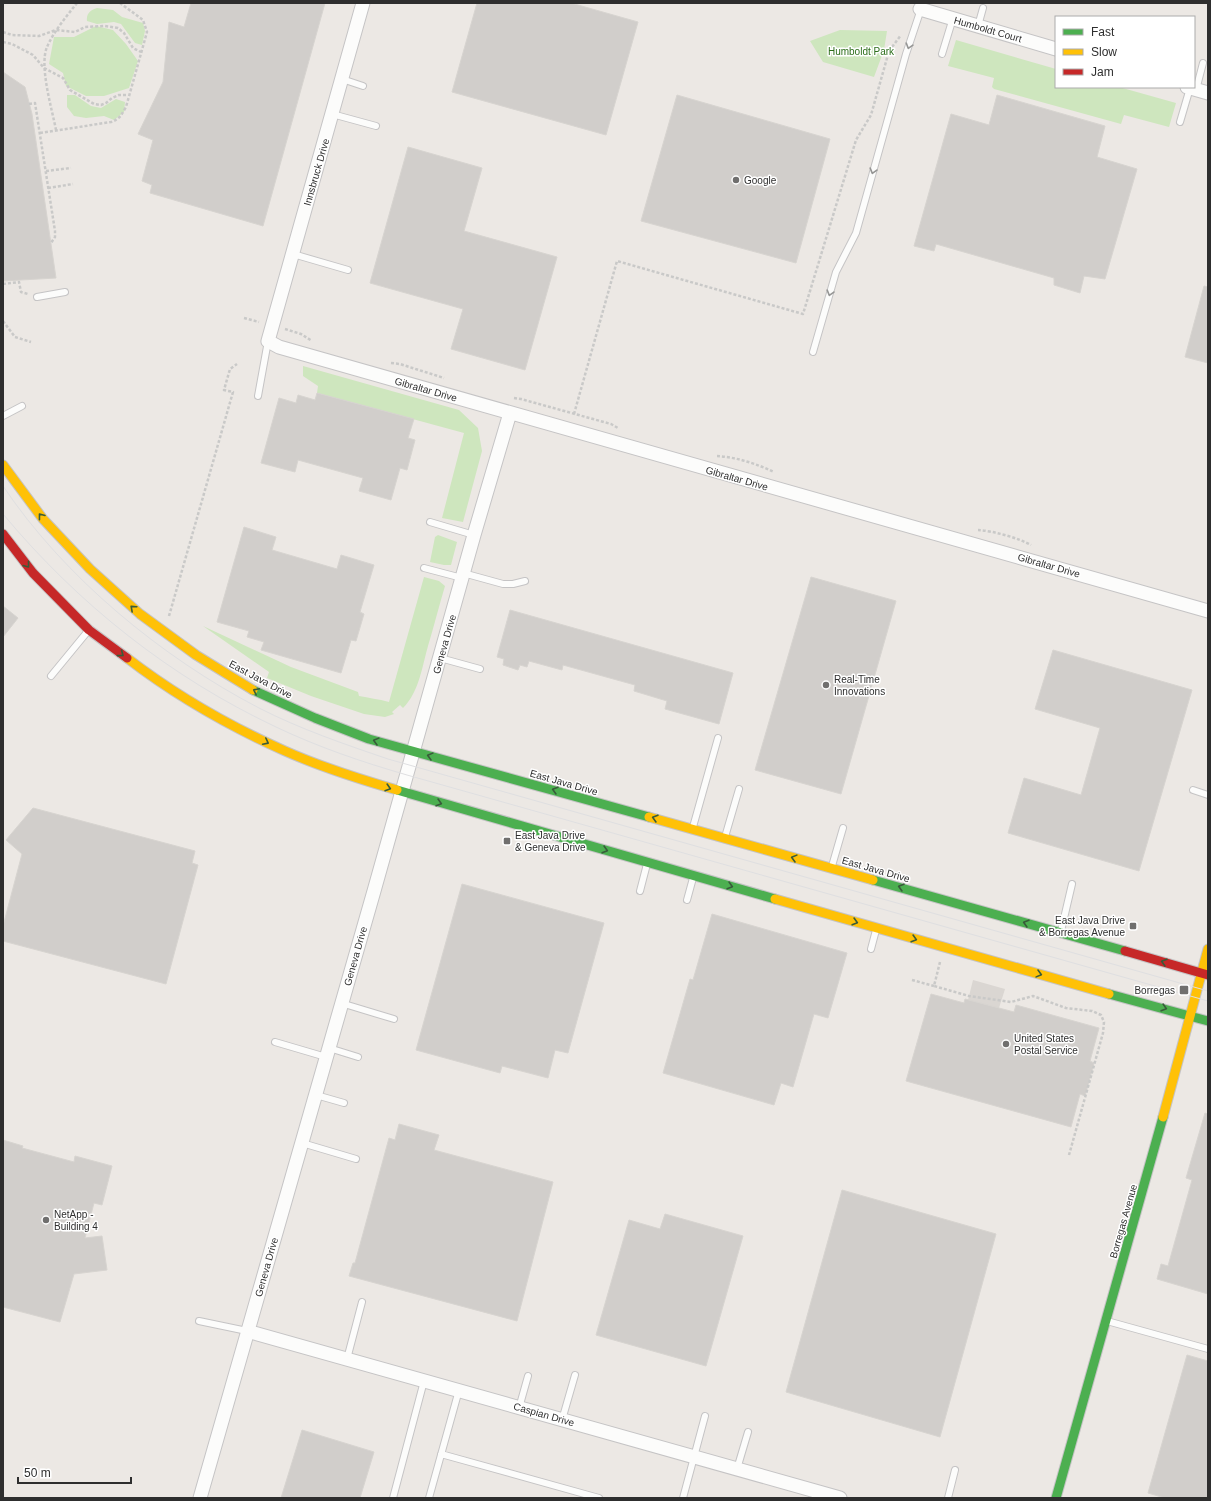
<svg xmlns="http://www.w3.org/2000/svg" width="1211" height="1501" viewBox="0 0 1211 1501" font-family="Arial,sans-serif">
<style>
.green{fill:#cee6be}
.plaza{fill:#dad6d2}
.building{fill:#d1cecb;stroke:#d7d4d0}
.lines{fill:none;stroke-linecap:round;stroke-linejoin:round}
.lane-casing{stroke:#c5c4c5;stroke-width:8}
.street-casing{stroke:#c5c4c5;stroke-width:15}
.fast-casing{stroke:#c5c4c5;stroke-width:11}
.slow-casing{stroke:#c5c4c5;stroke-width:11}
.jam-casing{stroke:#c5c4c5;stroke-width:11}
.path{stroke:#c9c9c8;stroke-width:2.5;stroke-dasharray:3 2;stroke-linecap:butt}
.lane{stroke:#fcfcfb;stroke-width:6}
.street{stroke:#fcfcfb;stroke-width:13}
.fast{stroke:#4caf50;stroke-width:9}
.slow{stroke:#ffc107;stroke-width:9}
.jam{stroke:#c62828;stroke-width:9}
.tram{stroke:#dfdfe1;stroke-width:1}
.oneway{stroke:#959594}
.oneway2{stroke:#385b3a}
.poi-dot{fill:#706f6e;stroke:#fff;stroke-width:1.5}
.labels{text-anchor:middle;stroke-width:3;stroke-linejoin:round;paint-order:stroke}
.street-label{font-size:10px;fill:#2e2e2e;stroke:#fff}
.park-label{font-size:10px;fill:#2c6e1b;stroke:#fff}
.poi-label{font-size:10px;fill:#2e2e2e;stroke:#fff;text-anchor:start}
</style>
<rect width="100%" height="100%" fill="#ece8e4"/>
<path class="green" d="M97,8L113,10L122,17L143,23L145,31L142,45L135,43L121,24L114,22L97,24L87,21C86,13 91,10 97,8Z
M96,26L113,30L126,44L138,61L129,88L104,96H86L66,86L63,73L49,64L54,37H74Z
M840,30L887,31L884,50L874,77L823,62L810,41Z
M956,40L1056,69V87H1119L1176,103L1169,127L1124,115L1121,124L994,89L992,87L994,78L948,66Z
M67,95H75L91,106L101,108L116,99L125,102L124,112L114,120L104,116L86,118L74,116L67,107Z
M303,366L459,410L478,428L482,451L463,522L442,518L464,433L317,393L318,386L303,376Z
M438,535L457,542L451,565H444L430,562L435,537Z
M424,577L439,581L445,586C439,606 434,626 428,646C422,667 419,692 403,708L400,705L392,712L394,714L385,717L364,714L311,696L267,678L269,672L203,626L291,667L358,692L359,696C369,698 378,699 389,702Z"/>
<path class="plaza" d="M973,980L1005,989L999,1008L968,1000Z"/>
<path class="building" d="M191,3H325L263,226L150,193L152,185L142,181L153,140L138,134L163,82L169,22L184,27Z
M477,3H571L638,22L606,135L452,92Z
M3,72L25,87L32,114L56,278L3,281Z
M677,95L830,139L796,263L641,221Z
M997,95L1105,126L1097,157L1137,169L1105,279L1084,276L1080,293L1054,285V278L936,244L934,251L914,246L951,114L989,125Z
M408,147L482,168L464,231L557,257L525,370L451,349L463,309L370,283Z
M1204,286L1208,287V363L1185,357Z
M317,393L414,419L408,438L415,440L407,470L400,468L391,500L359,491L363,478L298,460L295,472L261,463L279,398L296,403L298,395L315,400Z
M244,527L276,537L272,550L337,569L341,555L374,565L360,612L364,614L356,641L351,640L341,673L261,650L264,642L247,637L249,631L217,622Z
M811,577L896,601L841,794L755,770Z
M3,606L18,618L3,637Z
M510,610L733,673L719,724L665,709L667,701L634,691L635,685L563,665L562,670L529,661L527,667L520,665L518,670L503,665L504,659L497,657Z
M1053,650L1192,690L1139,871L1008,833L1024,778L1081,795L1100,728L1035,709Z
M33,808L195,851L192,863L198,865L166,984L3,941V926L22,854L6,840Z
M462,884L604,923L568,1053L555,1050L548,1078L502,1066L500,1073L416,1050Z
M712,914L847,953L828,1018L814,1014L793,1087L781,1083L774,1105L663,1073L690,979L693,980Z
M931,994L964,1003L965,999L1014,1012L1016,1005L1099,1028L1090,1061L1094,1063L1085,1096L1080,1094L1071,1127L906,1081Z
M1205,1113L1208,1114V1294L1157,1279L1161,1264L1168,1266L1192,1180L1186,1178Z
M399,1124L439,1135L434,1150L553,1182L517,1321L349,1276L353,1263H355L389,1138L395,1140Z
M3,1140L23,1146L22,1148L74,1162L75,1156L112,1166L102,1205L94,1203L85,1238L102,1236L107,1270L74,1274L60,1322L3,1307Z
M842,1190L996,1234L940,1437L786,1392Z
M665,1214L743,1236L706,1366L596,1335L629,1220L660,1229Z
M1187,1355L1208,1361V1498H1165L1148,1493Z
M302,1430L374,1452L360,1498H281Z"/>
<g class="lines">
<defs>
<path id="lane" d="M978,26L983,8
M942,54L953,18
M342,79L363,86
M1196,90L1203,63
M332,114L376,126
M1180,122L1190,88
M293,254L348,270
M37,297L65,292
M813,352L836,272L856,233L906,54L923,3
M258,396L268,341
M3,416L22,406
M430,522L474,535
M424,568L462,578
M463,573L503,584H513L525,581
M440,658L480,669
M51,676L88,631
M1193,790L1208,795
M693,827L718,738
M725,837L739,789
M832,866L843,828
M640,891L647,864
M687,900L693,878
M1061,931L1072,884
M871,949L876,930
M341,1003L394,1019
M275,1042L326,1057
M329,1048L358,1057
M316,1095L344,1103
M302,1143L356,1159
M199,1321L247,1331
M1107,1321L1208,1349
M347,1359L362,1302
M519,1408L528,1376
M562,1420L575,1375
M441,1454L599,1498
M737,1469L748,1432
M393,1498L424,1381
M429,1498L459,1390
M683,1498L705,1416
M948,1498L955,1470"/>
<path id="street" d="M363,3L268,341L279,347L1208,611
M920,9L1056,49
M1187,87L1208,93
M247,1331L840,1498
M200,1498L374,891L474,535L510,413"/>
<path id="fast" d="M253,690L315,718L369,739L649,817
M397,790L775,899
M873,880L1125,951
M1109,994L1208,1021
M1056,1498L1163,1117"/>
<path id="slow" d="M3,465L43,519L90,569L140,614L196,655L253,690
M127,658C175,695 229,726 285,751C321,767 359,779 397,790
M649,817L873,880
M775,899L1109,994
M1163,1117L1208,949"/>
<path id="jam" d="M3,534L33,573L89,630L127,658
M1125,951L1208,975"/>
</defs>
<use href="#lane" class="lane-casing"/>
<use href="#street" class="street-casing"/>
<use href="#fast" class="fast-casing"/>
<use href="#slow" class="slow-casing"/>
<use href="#jam" class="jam-casing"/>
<path class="path" d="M3,32L12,35L39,36L56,30L75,32L85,27L105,26L118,28L124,33L133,48L141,52
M3,42L12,44L33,55L44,68L63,78L70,90L94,104L101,105L106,103L112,98L119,95H128
M29,104L35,103L55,231V237L51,243
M56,130C52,109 39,66 47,47C54,31 66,17 77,3
M40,133L111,122C120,119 122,114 126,107L147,32L143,20L120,3
M46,171L71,168
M48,188L73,184
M3,284L19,282L21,292L28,294
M244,318L259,322
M3,321L15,337L31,342
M285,329L301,334L312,341
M391,363L400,364L444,378
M514,398L521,399L611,424L618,428
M574,414L617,261L803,314L856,140L871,115L889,51L901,35
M717,456C736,457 757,464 774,472
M978,530C994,531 1018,538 1031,545
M169,616L233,392L224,390L230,369L237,364
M940,962L934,986L969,996L1011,1002L1033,996L1066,1008L1092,1011L1101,1015L1104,1022L1103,1033L1069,1155
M912,980L934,986"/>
<use href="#lane" class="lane"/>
<use href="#street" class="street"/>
<use href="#fast" class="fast"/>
<use href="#slow" class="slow"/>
<use href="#jam" class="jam"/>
<path class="tram" d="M3,486C64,577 161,657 259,708C300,729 344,744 388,759L1208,991
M3,514C78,604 170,677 276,727C318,747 362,762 407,775L1208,1001"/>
</g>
<defs><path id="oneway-chevron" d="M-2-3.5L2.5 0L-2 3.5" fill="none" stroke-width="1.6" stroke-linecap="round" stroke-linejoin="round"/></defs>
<g class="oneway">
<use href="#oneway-chevron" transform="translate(909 46) rotate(107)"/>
<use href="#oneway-chevron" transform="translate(873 171) rotate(106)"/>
<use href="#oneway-chevron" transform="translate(830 293) rotate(106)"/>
</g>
<g class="oneway2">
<use href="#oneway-chevron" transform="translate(41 516) rotate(-128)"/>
<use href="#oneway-chevron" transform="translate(27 565) rotate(52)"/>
<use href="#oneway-chevron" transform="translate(133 608) rotate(-138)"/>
<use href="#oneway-chevron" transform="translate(121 654) rotate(37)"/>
<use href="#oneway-chevron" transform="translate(256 691) rotate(-153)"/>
<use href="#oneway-chevron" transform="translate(376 741) rotate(-165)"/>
<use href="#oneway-chevron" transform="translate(266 742) rotate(27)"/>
<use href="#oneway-chevron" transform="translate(430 756) rotate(-165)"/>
<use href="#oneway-chevron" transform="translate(388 788) rotate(17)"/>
<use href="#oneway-chevron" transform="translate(555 790) rotate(-164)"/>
<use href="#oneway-chevron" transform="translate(439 803) rotate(16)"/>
<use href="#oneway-chevron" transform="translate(655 818) rotate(-164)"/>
<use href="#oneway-chevron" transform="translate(605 850) rotate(16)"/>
<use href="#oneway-chevron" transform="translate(794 858) rotate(-165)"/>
<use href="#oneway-chevron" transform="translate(730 886) rotate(16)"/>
<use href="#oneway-chevron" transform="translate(901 887) rotate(-164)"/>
<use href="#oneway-chevron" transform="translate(855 922) rotate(16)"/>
<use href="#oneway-chevron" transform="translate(1026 923) rotate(-164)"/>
<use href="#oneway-chevron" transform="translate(914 939) rotate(16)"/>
<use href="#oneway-chevron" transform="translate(1164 962) rotate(-164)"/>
<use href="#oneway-chevron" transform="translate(1039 974) rotate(15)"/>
<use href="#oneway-chevron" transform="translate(1164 1008) rotate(16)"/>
</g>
<g class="poi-dot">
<circle cx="736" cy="180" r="4"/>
<circle cx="826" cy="685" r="4"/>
<rect x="503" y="837" width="8" height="8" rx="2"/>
<rect x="1129" y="922" width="8" height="8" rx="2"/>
<rect x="1179" y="985" width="10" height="10" rx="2"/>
<circle cx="1006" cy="1044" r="4"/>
<circle cx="46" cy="1220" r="4"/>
</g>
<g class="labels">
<g class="street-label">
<text transform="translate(988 29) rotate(16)" y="4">Humboldt Court</text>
<text transform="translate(316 172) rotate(-74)" y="4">Innsbruck Drive</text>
<text transform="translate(426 389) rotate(16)" y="4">Gibraltar Drive</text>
<text transform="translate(737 478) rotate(16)" y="4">Gibraltar Drive</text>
<text transform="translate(1049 565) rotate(16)" y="4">Gibraltar Drive</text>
<text transform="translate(444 644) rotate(-74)" y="4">Geneva Drive</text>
<text transform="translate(261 679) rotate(28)" y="4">East Java Drive</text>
<text transform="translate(564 782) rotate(16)" y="4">East Java Drive</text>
<text transform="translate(876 869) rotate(16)" y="4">East Java Drive</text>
<text transform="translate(355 956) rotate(-74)" y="4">Geneva Drive</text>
<text transform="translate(1123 1221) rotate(-74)" y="4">Borregas Avenue</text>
<text transform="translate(266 1267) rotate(-74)" y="4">Geneva Drive</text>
<text transform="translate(544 1414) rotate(16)" y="4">Caspian Drive</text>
</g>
<g class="park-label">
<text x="861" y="55">Humboldt Park</text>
</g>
<g class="poi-label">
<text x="744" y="184">Google</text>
<text x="834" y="683">Real-Time<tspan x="834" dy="12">Innovations</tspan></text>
<text x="515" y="839">East Java Drive<tspan x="515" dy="12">&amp; Geneva Drive</tspan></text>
<text x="1125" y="924" text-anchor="end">East Java Drive<tspan x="1125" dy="12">&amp; Borregas Avenue</tspan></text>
<text x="1175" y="994" text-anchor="end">Borregas</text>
<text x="1014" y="1042">United States<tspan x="1014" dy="12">Postal Service</tspan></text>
<text x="54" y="1218">NetApp -<tspan x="54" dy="12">Building 4</tspan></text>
</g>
</g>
<rect width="1211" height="1501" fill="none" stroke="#2e2e2e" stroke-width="8"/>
<rect x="1055" y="16" width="140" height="72" fill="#ffffff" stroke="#ababab"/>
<rect x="1063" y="29" width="20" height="6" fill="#4caf50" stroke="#ababab"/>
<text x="1091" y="36" font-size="12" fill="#2e2e2e">Fast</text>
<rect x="1063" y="49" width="20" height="6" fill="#ffc107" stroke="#ababab"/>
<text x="1091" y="56" font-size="12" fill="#2e2e2e">Slow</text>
<rect x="1063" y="69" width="20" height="6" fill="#c62828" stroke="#ababab"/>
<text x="1091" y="76" font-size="12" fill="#2e2e2e">Jam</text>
<path d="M18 1477v6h113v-6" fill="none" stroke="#2e2e2e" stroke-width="2"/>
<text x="24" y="1477" font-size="12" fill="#2e2e2e" stroke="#ffffff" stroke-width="3" paint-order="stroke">50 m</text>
</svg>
